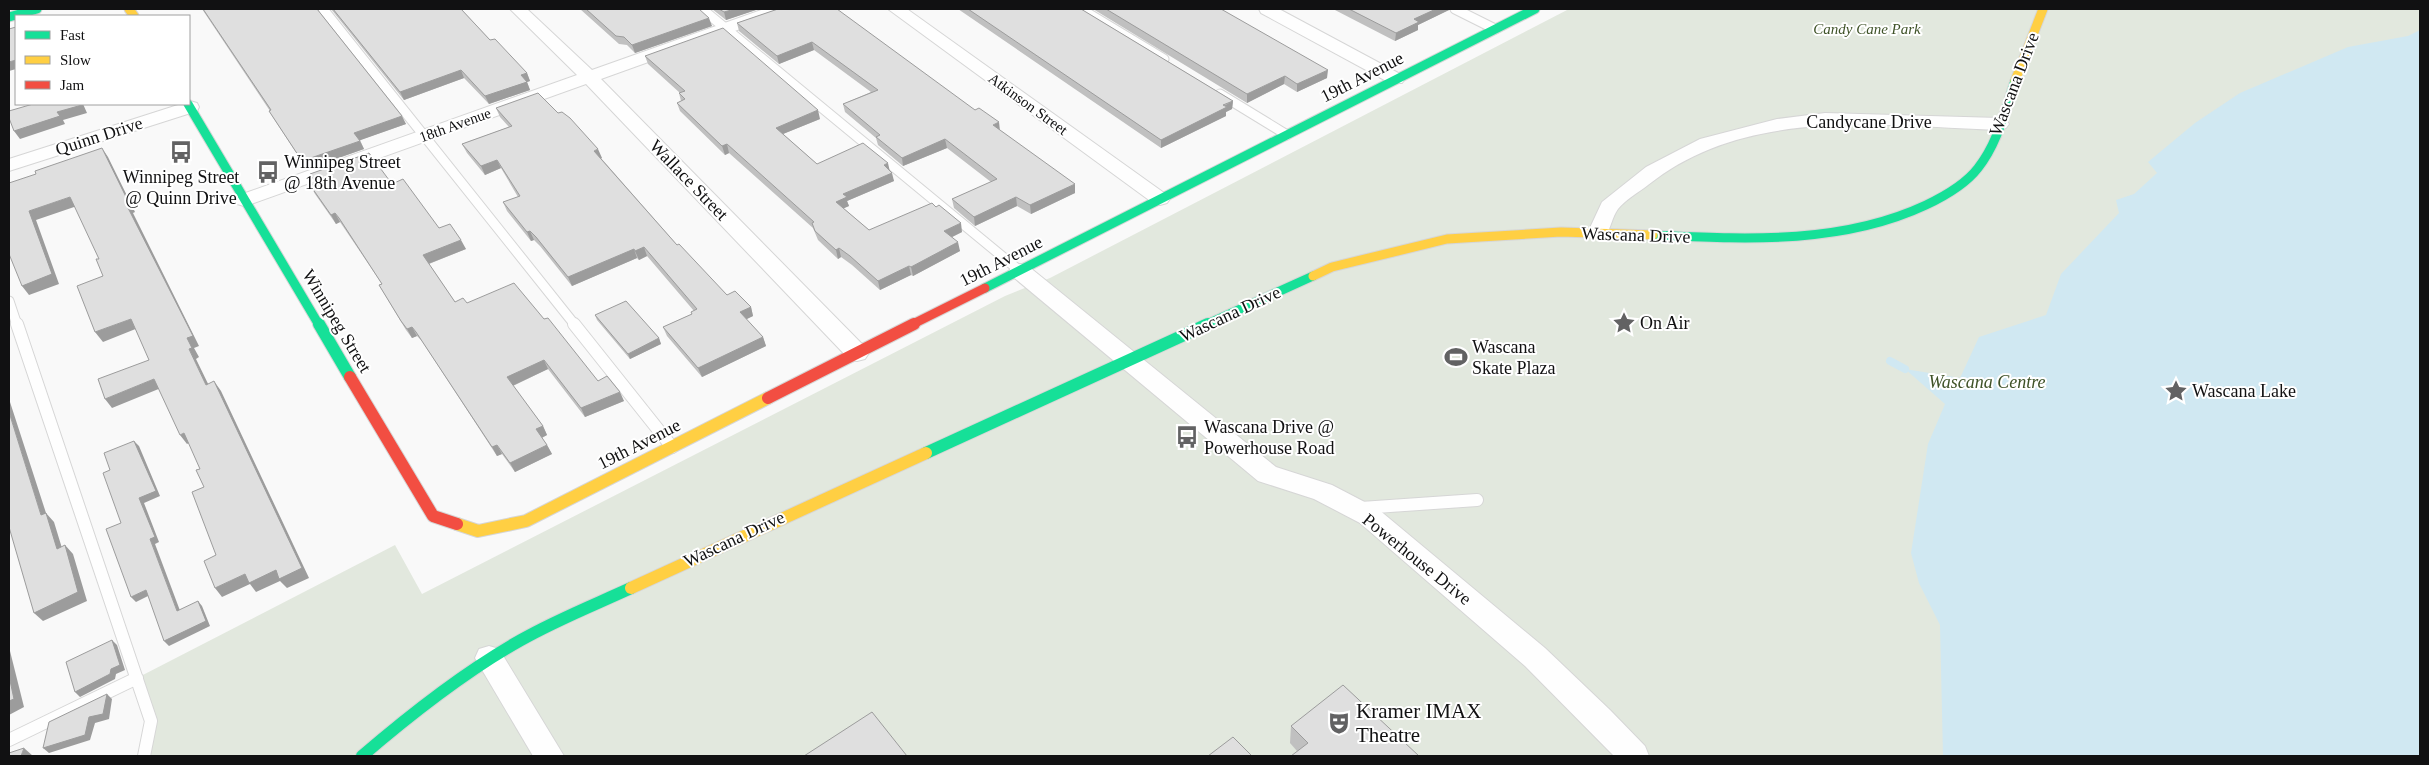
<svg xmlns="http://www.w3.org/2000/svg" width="2429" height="765" viewBox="0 0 2429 765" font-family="Georgia,serif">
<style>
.green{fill:#e2e8de}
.water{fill:#d0e8f2}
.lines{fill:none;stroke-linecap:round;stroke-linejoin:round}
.stream{stroke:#d0e8f2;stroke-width:8}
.lane-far1-casing{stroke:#d6d6d6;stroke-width:11}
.lane-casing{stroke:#d6d6d6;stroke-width:14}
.street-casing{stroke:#d6d6d6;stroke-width:2}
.fast-far1-casing{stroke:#d6d6d6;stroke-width:11}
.fast-casing{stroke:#d6d6d6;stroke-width:14}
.slow-far1-casing{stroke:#d6d6d6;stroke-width:11}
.slow-casing{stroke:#d6d6d6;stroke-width:14}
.jam-far1-casing{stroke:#d6d6d6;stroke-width:11}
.jam-casing{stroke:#d6d6d6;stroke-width:14}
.lane-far1{stroke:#fefefe;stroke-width:9}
.lane{stroke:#fefefe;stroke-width:12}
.street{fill:#fefefe;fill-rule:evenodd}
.fast-far1{stroke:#16e098;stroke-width:9}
.fast{stroke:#16e098;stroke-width:12}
.slow-far1{stroke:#ffcf43;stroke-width:9}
.slow{stroke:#ffcf43;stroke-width:12}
.jam-far1{stroke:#f24e42;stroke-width:9}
.jam{stroke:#f24e42;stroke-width:12}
.wall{fill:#c0c0c0}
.shaded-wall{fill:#9c9c9c}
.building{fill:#dfdfdf;stroke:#9c9c9c}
.labels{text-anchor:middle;stroke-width:4;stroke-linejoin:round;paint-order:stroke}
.far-park-label{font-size:15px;font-style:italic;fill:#3e5227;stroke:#fff}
.far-street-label{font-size:15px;fill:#111112;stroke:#fff}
.street-label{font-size:18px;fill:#111112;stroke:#fff}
.poi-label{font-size:18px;fill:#111112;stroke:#fff;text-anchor:start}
.park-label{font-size:18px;font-style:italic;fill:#3e5227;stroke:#fff}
.near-poi-label{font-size:21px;fill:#111112;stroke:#fff;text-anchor:start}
</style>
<rect width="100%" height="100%" fill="#f9f9f9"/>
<path class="green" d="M1569,9H2420V756H144L151,721L137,678L395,545L422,594L1005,296L1050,278Z"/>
<path class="water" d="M2420,30V756H1943L1940,625L1919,583L1911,553L1928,444L1945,404L1905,369L1960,378L1979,337L2046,315L2061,274L2119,213L2116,200L2134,194L2157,173L2148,162L2195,123L2240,93L2348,47L2408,36Z"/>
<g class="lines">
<path class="stream" d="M1890,361L1905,369"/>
<defs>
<path id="lane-far1" d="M323,9L575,325
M702,9L1020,271
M1081,9L1164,59
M1455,9L1495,29
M1220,94L1287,135
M9,301L17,325"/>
<path id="lane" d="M17,324L151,721L144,756
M574,324L672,447
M1361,508L1477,500
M9,740L137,678"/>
<path id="street" d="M510,9H527L592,70L764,9H787L785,13L601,79L865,347L869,353L865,359L857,361L849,359L586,84L251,204L244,206L237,204L234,200L237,196L577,75Z
M888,9H907L1167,195L1170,199L1167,203L1160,205L1153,203Z
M1259,9H1279L1402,75L1405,79L1402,83H1390L1261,13Z
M190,101L197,103L199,107L197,111L9,171V159L181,104H189Z
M1825,113L1999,118L2006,120L2009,124L2006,128L1999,130C1882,126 1746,106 1648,185C1639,192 1625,200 1618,209C1612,217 1611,228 1605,237L1598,238L1591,237L1588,232L1602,202L1646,167L1700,139L1777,119Z
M1020,264L1028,266L1276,467L1332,485L1378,509L1545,648L1610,710L1645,746L1649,756H1614L1525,666L1360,523L1314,499L1258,481L1012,276L1009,271L1012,266Z
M489,646L499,649L564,756H533L475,658L479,649Z"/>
<path id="fast-far1" d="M9,17L37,9
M188,104L319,325
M1653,235C1744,239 1841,245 1926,205C1945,196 1965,185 1978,168C1998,143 2005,110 2015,81
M985,288L1535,9
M1205,325L1313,276"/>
<path id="fast" d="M319,324L350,377
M926,453L1208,324
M362,756C412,713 464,672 521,640C556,620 594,605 631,588"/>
<path id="slow-far1" d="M129,9L134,16
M2015,81L2043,9
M1313,276L1332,267L1447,239L1561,232L1653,235"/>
<path id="slow" d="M457,524L478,531L526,521L768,398
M631,588L926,453"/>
<path id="jam-far1" d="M911,325L985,288"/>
<path id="jam" d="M350,377L433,516L457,524
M768,398L914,324"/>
</defs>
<use href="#lane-far1" class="lane-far1-casing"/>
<use href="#lane" class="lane-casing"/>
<use href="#street" class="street-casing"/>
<use href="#fast-far1" class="fast-far1-casing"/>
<use href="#fast" class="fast-casing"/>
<use href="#slow-far1" class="slow-far1-casing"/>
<use href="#slow" class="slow-casing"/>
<use href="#jam-far1" class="jam-far1-casing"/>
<use href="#jam" class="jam-casing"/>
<use href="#lane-far1" class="lane-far1"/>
<use href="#lane" class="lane"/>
<use href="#street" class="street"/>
<use href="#fast-far1" class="fast-far1"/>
<use href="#fast" class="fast"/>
<use href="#slow-far1" class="slow-far1"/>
<use href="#slow" class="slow"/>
<use href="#jam-far1" class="jam-far1"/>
<use href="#jam" class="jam"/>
</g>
<path class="wall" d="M202,9H317L406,124L360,140L364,149L307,169L274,119L269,111H270Z
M331,9H461L490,40L527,73L530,81L527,82L530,90L489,104L464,78L404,100Z
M580,9H699L712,26L635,53L627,45L619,44Z
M712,9H759L726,20Z
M778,9L1000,130L1075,193L1031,214L1017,206L975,226L954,208L952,199L991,182L947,148L903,166L878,145L876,138L845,112L843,104L871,92L814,50L779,64L739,31L737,23Z
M958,9H1081L1233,101L1232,109L1226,112V116L1161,148Z
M1093,9H1221L1327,78L1297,92L1284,84L1247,103Z
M1333,9H1449V10L1418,25V30L1395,41Z
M645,56L820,119L783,134L817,164L889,170L894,181L847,201L849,206L843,208L869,230L962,232L952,237L960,251L913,276L911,275L880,290L852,265L841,257L838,259L818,240L813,228L729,153L725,155L680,111L677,103L681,101L679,93H680L648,64Z
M496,108L602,158H601L677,245L727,295L751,307L753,316L746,319L763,337L766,346L702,377L667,336L663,327L692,314L691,312L694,311L647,256L639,260L637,258L572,286L540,246L534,240L531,241L507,211L503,202L518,197L501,168L485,175L467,153L462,144L509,127L500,117Z
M392,184L439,228L466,249L429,264L455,302L467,303L544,319L598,381L624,401L585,417L548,369L513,386L543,426L547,435L542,438L547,445L552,454L515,472L502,454L497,456L422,341L417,336L412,338L406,330L379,285L382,284L340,222L336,224L315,194L310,185Z
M595,315L659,338L661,344L630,359L597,320Z
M1291,726L1419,756L1297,751L1290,743Z"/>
<path class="shaded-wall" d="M735,9H759L726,20L724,12Z
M1436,9H1449V10L1418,25V30L1395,41L1396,33L1414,19Z
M709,18L712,26L635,53L632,45Z
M812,42L814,50L779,64L777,56Z
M16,60V69L9,71V62Z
M461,70L464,78L404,100L400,92Z
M1328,70L1327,78L1297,92V84Z
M527,73L530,81L527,82L530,90L489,104L485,96L521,75Z
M1285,76L1284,84L1247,103V94Z
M1233,101L1232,109L1226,112V116L1161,148V140Z
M81,104H83L87,113L63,120L65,124L20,139L14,131L57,112Z
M818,110L820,119L778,136L776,128Z
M402,116L406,124L358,141L354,133Z
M999,122L1000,131L993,125Z
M945,139L947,148L903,166L902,158Z
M360,141L364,149L307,169L302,161Z
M727,144L729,153L725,155L722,146Z
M102,148L108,157L135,212L133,213L199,346L194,348L199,357L196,359L213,394L206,385L189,349Z
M598,149L602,158L597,160L594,151Z
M497,160L501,168L485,175L481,166Z
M888,163L890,172L884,165Z
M892,173L894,181L847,201L849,206L838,211L836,202L843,194Z
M1075,184V193L1031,214L1030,205Z
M70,197L77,206L36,220L59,284L29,295L22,286L29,211Z
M1016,197L1017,206L975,226L974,217Z
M335,213L340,222L336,224L331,215Z
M961,223L962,232L946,240L944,231Z
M530,231L534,240L531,241L527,232Z
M461,240L466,249L428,264L423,255Z
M958,242L960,251L913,276L911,267Z
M644,247L647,256L639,260L635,251Z
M839,248L841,257L838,259L836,250Z
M634,249L637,258L572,286L568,277Z
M909,266L911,275L880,290L878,281Z
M751,307L753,316L743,321L740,312Z
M131,319L138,328L103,342L95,332Z
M412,327L417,336L412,338L407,329Z
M763,337L766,346L702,377L698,368Z
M659,338L661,344L630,359L628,354Z
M544,360L548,369L512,386L507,377Z
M154,379L161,388L112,408L105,399Z
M214,381L221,391L309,578L287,588L280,581L256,592L250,584L222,597L215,588L245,574L276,570Z
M620,392L624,401L585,417L581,408Z
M9,400L10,402L46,513L54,522L65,558L57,549L41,515L9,412Z
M543,426L547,435L541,438L536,429Z
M184,433L191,442L187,444L180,435Z
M134,441L139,446L160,496L144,503L159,542L155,544L182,616L177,611L150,539L139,498Z
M497,445L502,454L497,456L492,447Z
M547,445L552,454L515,472L510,463Z
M65,545L73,554L87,601L43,621L34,613Z
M146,590L150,595L136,602L131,597Z
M198,601L202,606L210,626L169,646L164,641Z
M112,640L117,645L125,670L116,674L115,679L80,697L75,692Z
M9,647L24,707L9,715Z
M107,694L112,699L109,719L95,723L90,740L49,753L43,748L89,717Z
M24,748L33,756H21Z"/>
<path class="building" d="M203,9H317L402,116L354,133L360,141L302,161L269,111L271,110Z
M333,9H461L490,40L495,39L527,73L521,75L527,82L485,96L461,70L400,92Z
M586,9H699L709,18L632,45L624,37L616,36Z
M719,9H735L724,12Z
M778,9H837L975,110L979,108L999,122L993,125L1075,184L1030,205L1016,197L974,217L952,199L997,179L945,139L902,158L876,137L880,135L843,104L878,90L812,42L777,56L737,23Z
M968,9H1081L1233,101L1223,105L1227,107L1161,140Z
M1106,9H1221L1328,70L1297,84L1285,76L1247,94Z
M1349,9H1436L1414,19L1419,22L1396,33Z
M16,27V60L9,62V29Z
M723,28L818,110L776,128L817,164L863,143L888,163L884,165L892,173L843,194L847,197L836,202L869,230L932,203L936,207L939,205L961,223L944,231L958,242L911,267L909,266L878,281L850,256L839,248L836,250L815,231L812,223L814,222L727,144L722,146L677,103L685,99L679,93L685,91L645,56Z
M538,93L558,113L562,112L570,118L598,149L594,151L677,245L679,244L727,295L735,291L751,307L740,312L763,337L698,368L663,327L692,314L691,312L697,309L644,247L635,251L634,249L568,277L536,237L530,231L527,232L503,202L520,196L497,160L481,166L462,144L512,126L496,108Z
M33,104H81L82,105L57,112L60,116L14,131L9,118V111Z
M102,148L129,203L126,204L193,336L187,338L192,348L189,349L206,385L214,381L302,568L279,579L276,570L249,583L245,574L215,588L204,561L216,555L192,492L204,487L196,470L200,469L184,433L180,435L154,379L105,399L98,379L149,360L131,319L95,332L77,286L103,276L96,259H99L70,197L29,211L52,274L22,286L9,254V183L36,174L35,171Z
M369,153L392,184L403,179L439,228L450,224L461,240L423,255L455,302L463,298L467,303L514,283L544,319L548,318L598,381L607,376L620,392L581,408L544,360L507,377L543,426L536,429L547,445L510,463L497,445L492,447L416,332L412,327L407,329L401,321L379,285L382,284L339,218L335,213L331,215L310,185L316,183L310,174Z
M626,301L659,338L628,354L595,315Z
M9,412L41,515L46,513L57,549L65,545L78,592L34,613L9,527Z
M134,441L156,491L139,498L155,537L150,539L177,611L198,601L206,621L164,641L146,590L131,597L106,529L121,523L103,473L110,470L104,453Z
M112,640L120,665L111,669L110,674L75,692L66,662Z
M9,676L14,699L9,701Z
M1343,685L1419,756H1291L1308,743L1291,726Z
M107,694L103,714L89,717L85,735L43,748L49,722Z
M872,712L907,756H804Z
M1233,737L1252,756H1208Z
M24,748L21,756H9V753Z"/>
<defs>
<symbol id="bus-bare" viewBox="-9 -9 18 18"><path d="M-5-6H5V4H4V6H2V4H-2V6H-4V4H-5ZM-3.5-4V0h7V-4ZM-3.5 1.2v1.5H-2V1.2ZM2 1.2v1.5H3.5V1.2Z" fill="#626263" stroke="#fff" stroke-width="2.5" paint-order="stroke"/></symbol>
<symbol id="sight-bare" viewBox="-9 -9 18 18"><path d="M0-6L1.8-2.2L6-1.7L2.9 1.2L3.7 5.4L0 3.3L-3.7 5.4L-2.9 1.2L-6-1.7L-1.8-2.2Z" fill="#626263" stroke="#fff" stroke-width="2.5" paint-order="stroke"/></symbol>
<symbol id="stadium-bare" viewBox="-9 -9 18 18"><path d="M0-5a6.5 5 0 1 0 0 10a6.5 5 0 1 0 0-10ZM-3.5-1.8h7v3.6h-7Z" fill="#626263" stroke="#fff" stroke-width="2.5" paint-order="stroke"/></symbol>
<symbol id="theatre-bare" viewBox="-9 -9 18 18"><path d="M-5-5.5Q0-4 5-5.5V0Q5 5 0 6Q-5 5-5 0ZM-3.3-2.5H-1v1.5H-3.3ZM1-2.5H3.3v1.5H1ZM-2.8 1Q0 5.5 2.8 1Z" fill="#626263" stroke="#fff" stroke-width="2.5" paint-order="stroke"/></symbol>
</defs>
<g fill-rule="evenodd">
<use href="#bus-bare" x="165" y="136" width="32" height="32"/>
<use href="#bus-bare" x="252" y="156" width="32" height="32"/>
<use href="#sight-bare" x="1608" y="307" width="32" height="32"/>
<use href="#stadium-bare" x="1440" y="341" width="32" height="32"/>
<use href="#sight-bare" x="2160" y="375" width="32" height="32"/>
<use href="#bus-bare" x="1171" y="421" width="32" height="32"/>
<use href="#theatre-bare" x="1323" y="707" width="32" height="32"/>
</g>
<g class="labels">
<g class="far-park-label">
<text x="1867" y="34">Candy Cane Park</text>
</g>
<g class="far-street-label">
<text transform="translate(1028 104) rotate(36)" y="5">Atkinson Street</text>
<text transform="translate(455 125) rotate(-20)" y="5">18th Avenue</text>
</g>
<g class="street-label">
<text transform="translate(1362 77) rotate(-27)" y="6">19th Avenue</text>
<text transform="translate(2014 84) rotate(-69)" y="6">Wascana Drive</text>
<text x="1869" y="128">Candycane Drive</text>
<text transform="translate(99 136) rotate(-18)" y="6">Quinn Drive</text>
<text transform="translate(689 180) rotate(46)" y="6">Wallace Street</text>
<text transform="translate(1636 235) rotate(2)" y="6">Wascana Drive</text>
<text transform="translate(1001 261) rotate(-27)" y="6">19th Avenue</text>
<text transform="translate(1230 314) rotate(-25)" y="6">Wascana Drive</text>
<text transform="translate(337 321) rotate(59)" y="6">Winnipeg Street</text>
<text transform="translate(639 444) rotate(-27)" y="6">19th Avenue</text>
<text transform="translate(734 539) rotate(-25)" y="6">Wascana Drive</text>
<text transform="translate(1417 559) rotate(39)" y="6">Powerhouse Drive</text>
</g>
<g class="poi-label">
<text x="284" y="168">Winnipeg Street<tspan x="284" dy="21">@ 18th Avenue</tspan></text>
<text x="181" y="183" text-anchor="middle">Winnipeg Street<tspan x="181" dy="21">@ Quinn Drive</tspan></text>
<text x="1640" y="329">On Air</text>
<text x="1472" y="353">Wascana<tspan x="1472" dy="21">Skate Plaza</tspan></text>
<text x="2192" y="397">Wascana Lake</text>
<text x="1204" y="433">Wascana Drive @<tspan x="1204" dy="21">Powerhouse Road</tspan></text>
</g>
<g class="park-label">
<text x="1987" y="388">Wascana Centre</text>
</g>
<g class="near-poi-label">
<text x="1356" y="718">Kramer IMAX<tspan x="1356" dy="24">Theatre</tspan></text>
</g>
</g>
<rect width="2429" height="765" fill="none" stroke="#111112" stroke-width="20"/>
<rect x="15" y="15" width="175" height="90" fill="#ffffff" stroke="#a0a0a0"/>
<rect x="25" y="31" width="25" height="8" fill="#16e098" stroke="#a0a0a0"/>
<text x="60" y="40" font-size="15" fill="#111112">Fast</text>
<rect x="25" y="56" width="25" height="8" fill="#ffcf43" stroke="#a0a0a0"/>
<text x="60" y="65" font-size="15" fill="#111112">Slow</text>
<rect x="25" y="81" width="25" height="8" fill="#f24e42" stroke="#a0a0a0"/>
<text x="60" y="90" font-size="15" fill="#111112">Jam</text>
</svg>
